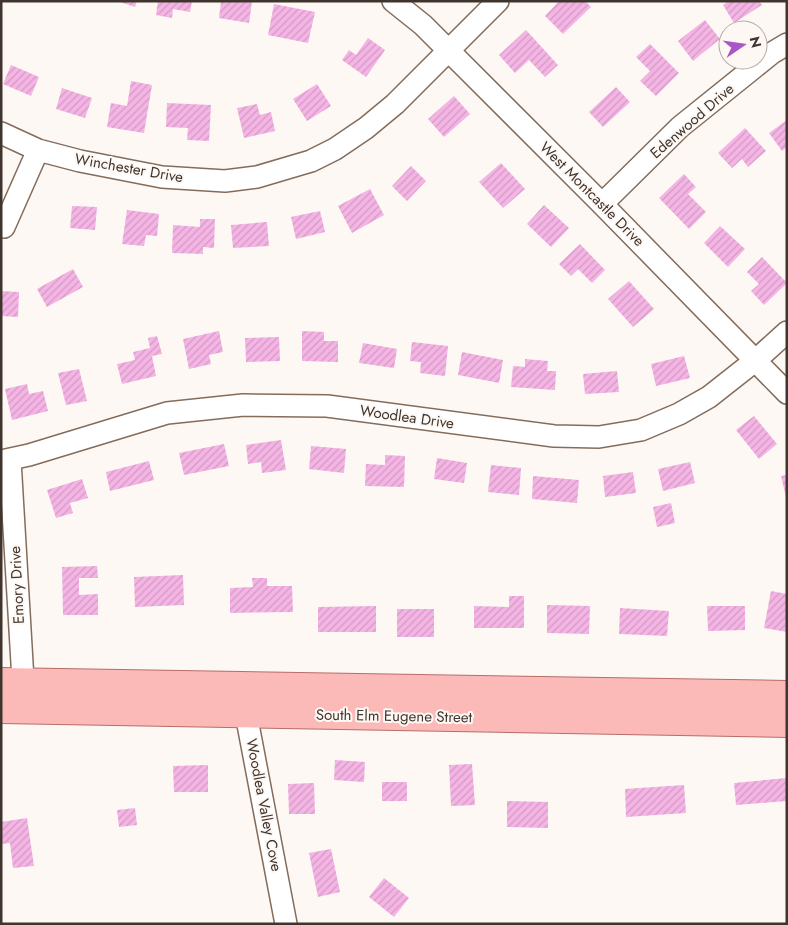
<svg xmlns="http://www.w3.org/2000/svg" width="788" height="925" viewBox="0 0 788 925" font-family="Jost,sans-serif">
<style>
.building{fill:url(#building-hatch)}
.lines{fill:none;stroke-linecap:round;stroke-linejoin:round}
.minor-casing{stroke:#846c5b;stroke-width:24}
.major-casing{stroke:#b86d68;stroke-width:30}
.minor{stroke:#fff;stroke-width:21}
.major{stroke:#fbb9b7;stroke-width:28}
.labels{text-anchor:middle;stroke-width:4;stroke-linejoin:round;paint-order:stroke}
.street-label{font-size:15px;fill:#40352e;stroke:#fef8f4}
</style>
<defs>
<pattern id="building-hatch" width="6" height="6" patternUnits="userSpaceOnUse" patternTransform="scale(1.25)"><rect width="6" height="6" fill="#f4b4e4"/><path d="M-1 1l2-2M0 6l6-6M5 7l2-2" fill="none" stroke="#d29bc4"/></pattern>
</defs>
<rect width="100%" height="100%" fill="#fef8f4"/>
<path class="building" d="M117,1H137L135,7Z
M158,1H192L190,12L173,9L172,18L156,15Z
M221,1H252L249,23L219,18Z
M559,1H585L591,7L563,34L545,16Z
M729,1H759L762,5L734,23L723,5Z
M274,4L315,12L308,43L268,35Z
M705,20L720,39L693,61L678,41Z
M526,30L558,65L545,77L529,60L515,73L499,55Z
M368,38L385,50L366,77L342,60L349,50L356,55Z
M650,44L679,73L656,96L640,81L650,71L636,57Z
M11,65L39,77L31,96L3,84Z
M131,81L152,85L144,133L107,127L111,103L127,106Z
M317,84L331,106L307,121L293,99Z
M616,87L630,102L603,127L589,112Z
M62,88L92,98L85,118L56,109Z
M454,96L470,114L444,137L428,119Z
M167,103L211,105L209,141L187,140L188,128L166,127Z
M257,104L260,115L271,112L275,131L244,138L237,108Z
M787,120V147L782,151L769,133Z
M745,128L766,151L748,167L742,159L732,168L718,153Z
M501,163L525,189L503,208L479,182Z
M411,166L426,181L407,201L392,186Z
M684,174L696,187L688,194L706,212L689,229L659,198Z
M370,189L384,215L352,233L338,206Z
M544,205L569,228L551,247L527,224Z
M72,206L97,207L95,230L70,228Z
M127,210L159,214L157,236L146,235L144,246L122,244Z
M320,211L325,232L296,239L291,217Z
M200,219H215L214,248L203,247V254L172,253L173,225L200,227Z
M267,222L269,246L233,248L231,225Z
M720,226L745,249L728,267L704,243Z
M580,244L605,270L592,283L578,269L571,276L559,264Z
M762,257L787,283L764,305L751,291L759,284L747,272Z
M73,269L83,287L47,307L37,289Z
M629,281L654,309L633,327L608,299Z
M1,291L19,292L18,317L1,316Z
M219,331L223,352L209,355L211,364L189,369L183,339Z
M302,331L324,332V341H338V362L302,361Z
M157,336L162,354L152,356L156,376L122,384L117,364L135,360L133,352L150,348L148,338Z
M279,337L280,361L246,362L245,338Z
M412,342L448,346L445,376L420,373L421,362L410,361Z
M363,343L397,349L394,368L359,363Z
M462,352L503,360L499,383L458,375Z
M684,356L690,378L656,386L651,364Z
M525,359L548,361L547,371H556L555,390L511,387L513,366L525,367Z
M79,369L87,401L66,405L58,373Z
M617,371L619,392L585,394L583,374Z
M27,384L29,394L43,391L48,411L12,420L5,389Z
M754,416L777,444L759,459L736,430Z
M281,440L286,470L262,473L261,462L248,464L246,445Z
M224,444L229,466L184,475L179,453Z
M311,446L346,449L344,473L309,469Z
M385,455L405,456L404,487L365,486L366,464L385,465Z
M437,458L467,463L464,483L434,479Z
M149,461L154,480L110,491L106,472Z
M690,462L695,483L663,491L658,469Z
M491,465L521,468L519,495L488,492Z
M633,472L636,493L605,497L603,476Z
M787,475V497H786L781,476Z
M533,476L579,480L577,503L532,499Z
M82,479L88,498L70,503L73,513L56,518L47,490Z
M671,503L675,523L657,527L653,507Z
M97,566L98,578H79V595L98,594V615H63L62,567Z
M183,575L184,605L135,607L134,577Z
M252,578H267V586H292L293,612L230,613V588L253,587Z
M771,591L787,594V632L764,628Z
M509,596H524V628H474V606L509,607Z
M547,605L590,606L589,634L547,633Z
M376,606V632H318V607Z
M707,606H745V630L708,631Z
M620,608L669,611L667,636L619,634Z
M397,609H434V637H397Z
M335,760L365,762L364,782L334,780Z
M472,764L475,805L451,806L449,765Z
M208,765V792H174L173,766Z
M787,778V801L736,805L734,783Z
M382,782H407V801H382Z
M314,783L315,814H289L288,784Z
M684,785L686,813L626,817L625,789Z
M507,801L548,802V828L507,827Z
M135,808L137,825L119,827L117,810Z
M27,818L34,866L13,868L10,843L1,844V822Z
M331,849L340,892L318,897L309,853Z
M384,878L409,898L394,917L369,897Z"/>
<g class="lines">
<defs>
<path id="minor" d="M393,1L423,25L602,204L787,393
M1,133L38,150L80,161L162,177L225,181L257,177L311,161L335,149L366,128L395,104L498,1
M602,204L680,127L772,53L787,44
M4,227L38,150
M10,460L24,697
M1,461L29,455L167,413L243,405L327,406L554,436L599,437L641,430L679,414L709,397L756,360L787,332
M247,699L246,714L286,924"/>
<path id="major" d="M1,682L787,695
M1,709L787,723"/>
</defs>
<use href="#minor" class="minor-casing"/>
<use href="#major" class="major-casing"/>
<use href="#minor" class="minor"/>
<use href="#major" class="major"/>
</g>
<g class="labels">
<g class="street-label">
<text transform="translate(692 121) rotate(-41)" y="5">Edenwood Drive</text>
<text transform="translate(129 168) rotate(10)" y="5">Winchester Drive</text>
<text transform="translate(592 194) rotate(45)" y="5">West Montcastle Drive</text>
<text transform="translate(407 417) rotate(8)" y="5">Woodlea Drive</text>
<text transform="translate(17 585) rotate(-93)" y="5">Emory Drive</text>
<text transform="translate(394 716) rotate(1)" y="5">South Elm Eugene Street</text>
<text transform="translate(264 805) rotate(79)" y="5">Woodlea Valley Cove</text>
</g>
</g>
<rect width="788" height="925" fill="none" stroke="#40352e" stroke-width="5"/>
<g transform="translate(743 45) rotate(77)"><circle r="24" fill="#fef8f4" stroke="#b2aaa5"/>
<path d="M0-4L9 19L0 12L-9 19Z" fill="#a956c6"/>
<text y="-8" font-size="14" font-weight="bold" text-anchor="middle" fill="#40352e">N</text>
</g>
</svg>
